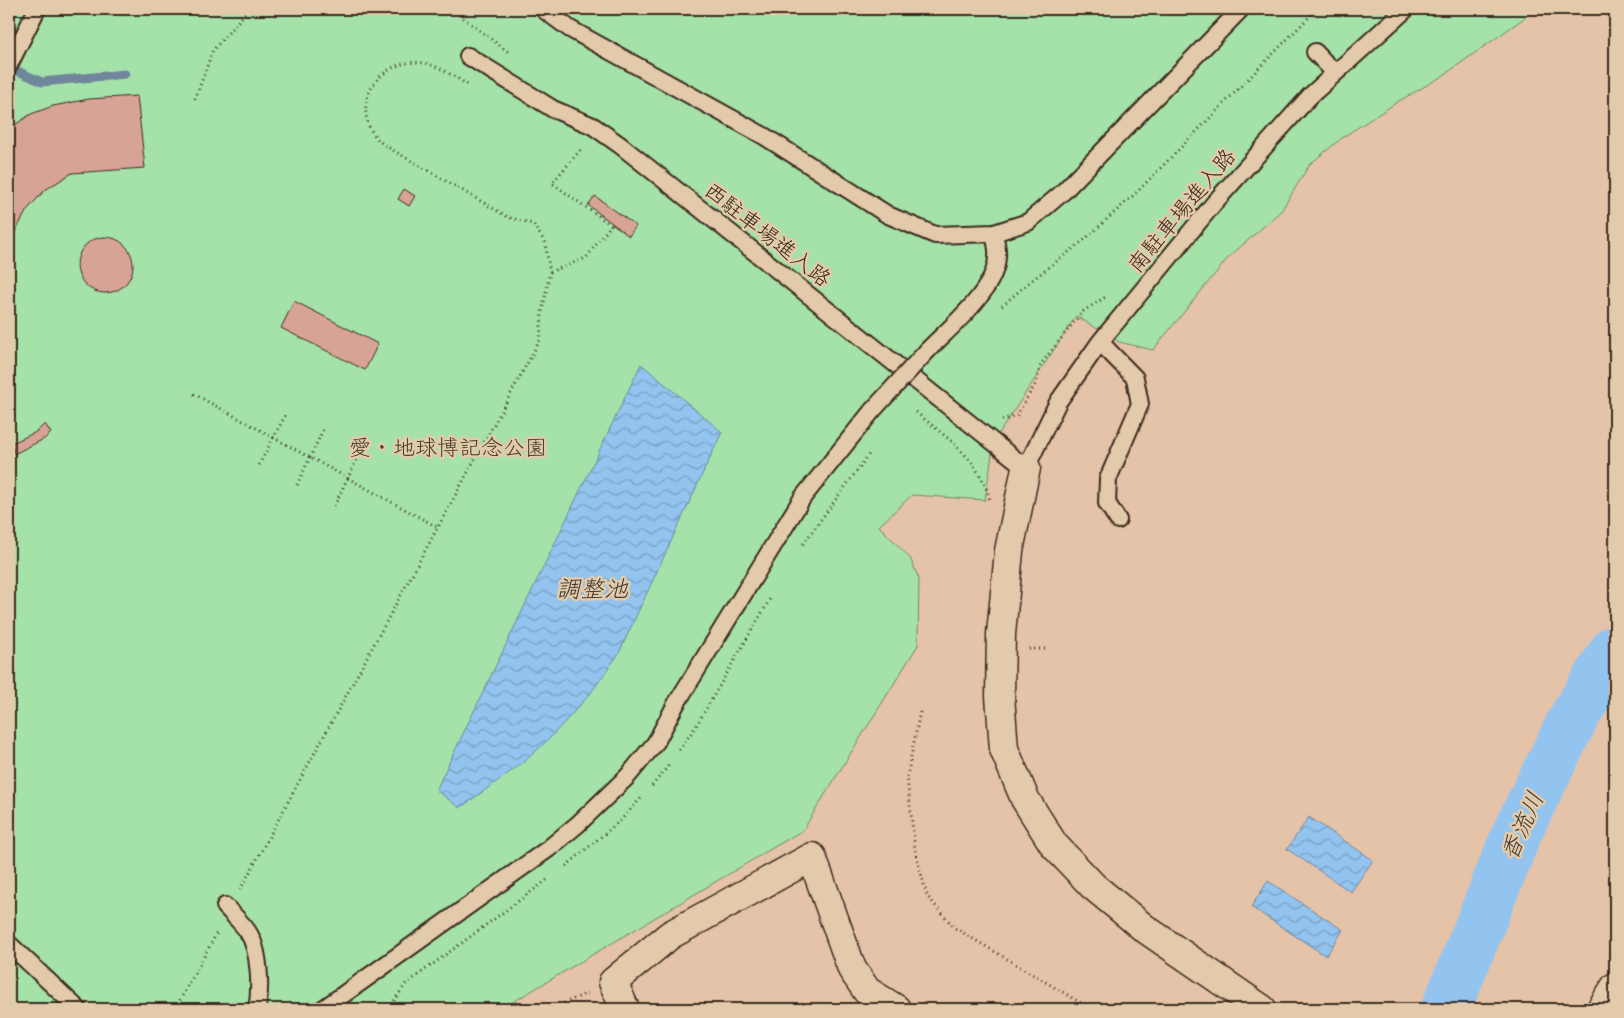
<svg xmlns="http://www.w3.org/2000/svg" width="1624" height="1018" viewBox="0 0 1624 1018" font-family="'Indie Flower','Klee One',sans-serif">
<style>
.green{fill:#a4e2aa;stroke:#708664}
.water{fill:url(#water-waves);stroke:#6f869b}
.lines{fill:none;stroke-linecap:round;stroke-linejoin:round}
.stream{stroke:#6f869b;stroke-width:9}
.river{stroke:#92c4ef;stroke-width:50}
.building{fill:#d8a397;stroke:#3b2a1e}
.lane-casing{stroke:#3b2a1e;stroke-width:20}
.street-casing{stroke:#3b2a1e;stroke-width:31}
.secondary-casing{stroke:#3b2a1e;stroke-width:31}
.path{stroke:#3b2a1e;stroke-width:3;stroke-dasharray:1 4;stroke-linecap:butt}
.lane{stroke:#e2caaa;stroke-width:16}
.street{stroke:#e2caaa;stroke-width:28}
.secondary{stroke:#e2caaa;stroke-width:28}
.lane-bridge-casing{stroke:#3b2a1e;stroke-width:20;stroke-linecap:butt}
.lane-bridge{stroke:#e2caaa;stroke-width:16}
.labels{text-anchor:middle;stroke-width:5;stroke-linejoin:round;paint-order:stroke}
.street-label{font-size:22px;fill:#3b2a1e;stroke:#e2caaa}
.park-label{font-size:22px;fill:#463c2c;stroke:#e2caaa}
.water-label{font-size:24px;font-style:italic;fill:#443933;stroke:#e2caaa}
</style>
<defs>
<pattern id="water-waves" width="16" height="10" patternUnits="userSpaceOnUse" patternTransform="scale(1.25)"><rect width="16" height="10" fill="#92c4ef"/><path d="M0 5q4-4 8 0t8 0" fill="none" stroke="#789fc1"/></pattern>
</defs>
<rect width="100%" height="100%" fill="#e5c3a9"/>
<filter id="ink" filterUnits="userSpaceOnUse"><feTurbulence type="fractalNoise" baseFrequency=".02" numOctaves="2"/><feDisplacementMap in="SourceGraphic" scale="10" xChannelSelector="R" yChannelSelector="G"/><feConvolveMatrix kernelMatrix="1 2 1 2 8 2 1 2 1" color-interpolation-filters="sRGB"/></filter>
<g filter="url(#ink)">
<path class="green" d="M9,9H1537L1441,77L1399,101L1343,137L1310,164L1281,211L1228,258L1153,350L1119,342L1076,316L994,441L985,500L912,495L879,526L910,558L919,579L918,645L803,830L501,1009H9Z"/>
<path class="water" d="M641,364L722,432L618,655L590,694L551,737L524,762L460,808L436,790Z
M1309,817L1373,860L1351,892L1287,849Z
M1268,881L1343,930L1326,956L1251,907Z"/>
<g class="lines">
<path class="stream" d="M9,67L42,82L125,74"/>
<path class="river" d="M1446,1009L1518,830L1574,717L1615,650"/>
</g>
<path class="building" d="M137,96L145,168L72,173L45,190L27,210L9,243V129L31,114L53,106L89,99Z
M404,189L415,196L409,206L398,199Z
M595,196L636,226L629,236L588,205Z
M77 265a28 28 0 1 1 56 0a28 28 0 1 1-56 0Z
M294,301L378,344L365,370L281,328Z
M45,424L51,433L44,439L14,454L12,443L36,432Z"/>
<g class="lines">
<defs>
<path id="lane" d="M543,9L570,29L764,136L888,215L935,235L994,233L1028,222L1063,192L1241,9
M1315,52L1335,73
M468,56L553,109L593,126L620,145L1026,468L1058,402L1100,342L1215,202L1310,96L1406,9
M9,65L37,9
M1100,342L1135,378L1140,404L1108,479L1107,503L1118,520
M927,351C949,328 997,290 997,256C998,249 995,240 994,233
M225,906C232,914 242,923 248,932C260,950 261,989 257,1009
M9,944L78,1009
M323,1009L548,849L578,824L628,776L656,742L676,704L803,497L872,411"/>
<path id="street" d="M1026,468L1009,551L1001,634L1000,696L1004,749L1025,799L1054,845L1093,886L1144,928L1262,1009
M625,1009L613,982L670,935L812,857L852,969L867,991L896,1009"/>
<path id="secondary" d="M1601,1009L1615,987"/>
</defs>
<use href="#lane" class="lane-casing"/>
<use href="#street" class="street-casing"/>
<use href="#secondary" class="secondary-casing"/>
<path class="path" d="M451,9L511,54
M195,99L213,50L249,9
M550,272L586,258L611,225L552,183L583,147
M1002,306L1027,284L1083,241L1137,192L1317,9
M194,394L439,528
M916,412C949,440 978,457 990,500
M1002,420L1017,415L1036,383L1041,364L1082,312L1107,296
M259,465L287,412
M297,485L323,430
M334,506L361,451
M803,544L870,453
M1029,649H1046
M920,712L907,777L915,850L927,896L955,928L1091,1009
M679,750L695,728L770,599
M652,786L669,765
M566,866L621,820L643,796
M240,890L540,340L542,312L550,272L545,242L533,224L508,217L384,145C344,113 375,56 424,63C438,65 456,78 468,85
M175,1009L218,931
M388,1009L406,984L547,880
M550,1009L588,993"/>
<use href="#lane" class="lane"/>
<use href="#street" class="street"/>
<use href="#secondary" class="secondary"/>
<defs>
<path id="lane-bridge" d="M872,411L927,351"/>
</defs>
<use href="#lane-bridge" class="lane-bridge-casing"/>
<use href="#lane-bridge" class="lane-bridge"/>
</g>
</g>
<g class="labels">
<g class="street-label">
<text transform="translate(1181 210) rotate(-50)" y="8">南駐車場進入路</text>
<text transform="translate(768 234) rotate(38)" y="8">西駐車場進入路</text>
</g>
<g class="park-label">
<text x="448" y="455">愛・地球博記念公園</text>
</g>
<g class="water-label">
<text x="592" y="597">調整池</text>
<text transform="translate(1522 826) rotate(-66)" y="8">香流川</text>
</g>
</g>
<rect width="1624" height="1018" fill="none" stroke="#e2caaa" stroke-width="30"/>
<rect x="15" y="15" width="1594" height="988" fill="none" stroke="#3b2a1e" stroke-width="2" filter="url(#ink)"/>
</svg>
